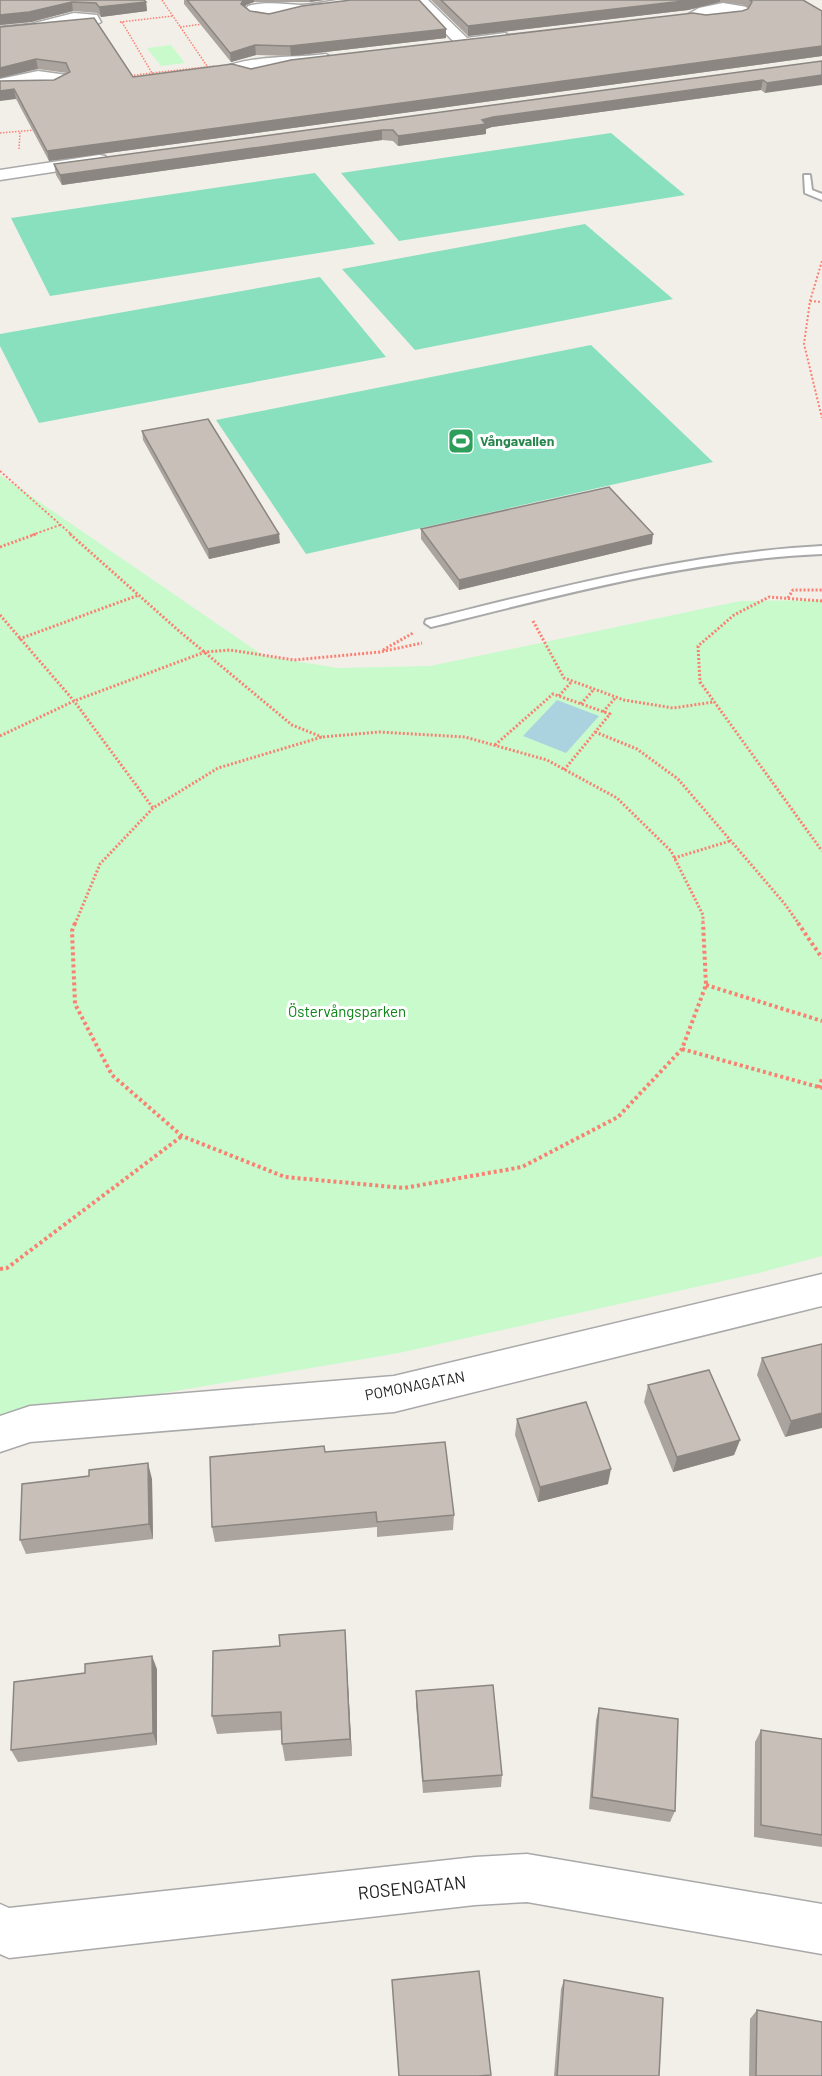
<svg xmlns="http://www.w3.org/2000/svg" width="822" height="2076" viewBox="0 0 822 2076" font-family="Barlow,sans-serif">
<style>
.park{fill:#c8facc}
.pitch{fill:#88e0be}
.water{fill:#aad3df}
.lines{fill:none;stroke-linecap:round;stroke-linejoin:round}
.service-casing{stroke:#a9a9a9;stroke-width:4}
.minor-casing{stroke:#a9a9a9;stroke-width:3}
.path-far3{stroke:#fa8072;stroke-width:1.5;stroke-dasharray:1.5 1.5;stroke-linecap:butt}
.path-far2{stroke:#fa8072;stroke-width:2;stroke-dasharray:2 2;stroke-linecap:butt}
.path-far1{stroke:#fa8072;stroke-width:3;stroke-dasharray:2 2;stroke-linecap:butt}
.path{stroke:#fa8072;stroke-width:4;stroke-dasharray:3 3;stroke-linecap:butt}
.service{fill:#fff;fill-rule:evenodd}
.minor{fill:#fff;fill-rule:evenodd}
.wall{fill:#aba49e}
.shaded-wall{fill:#8b8681}
.building{fill:#c7bfb8;stroke:#8b8681;stroke-width:1.5}
.labels{text-anchor:middle;stroke-width:6;stroke-linejoin:round;paint-order:stroke}
.far-leisure-label{font-size:14px;font-weight:bold;fill:#27864d;stroke:#fff;text-anchor:start}
.park-label{font-size:15px;fill:#0c8416;stroke:#fff}
.street-label{font-size:15px;fill:#222;stroke:#fff}
.near-street-label{font-size:18px;fill:#222;stroke:#fff}
</style>
<rect width="100%" height="100%" fill="#f2efe9"/>
<path class="park" d="M171,45L185,63L161,66L147,48Z
M0,475L264,656L338,668L430,666L740,601L822,600V1256L759,1273L399,1353L0,1421Z"/>
<path class="pitch" d="M611,133L685,195L399,241L341,173Z
M315,173L375,244L50,296L11,218Z
M585,224L673,299L415,350L342,269Z
M320,277L386,357L39,423L0,346V334Z
M591,345L713,462L306,554L216,420Z"/>
<path class="water" d="M557,700L599,716L566,753L523,736Z"/>
<g class="lines">
<defs>
<path id="service" d="M804,175H810L812,190L822,194V200L805,193Z
M822,546V554C688,560 561,595 431,627L425,623L426,620C557,588 687,553 822,546Z"/>
<path id="minor" d="M339,0H383L376,4L299,13L272,21L250,18L244,13L248,6C266,1 283,4 301,5C313,5 327,1 339,0Z
M413,0H428L467,38L505,33L513,38L505,43L458,46Z
M723,3L747,7L749,10L745,17L740,18L699,21L687,19L685,16L699,8Z
M74,13L97,15L101,22L94,26L0,35V27L31,24Z
M326,54L334,59L331,62L282,67L281,71L251,77L230,71L228,68L230,65C262,55 294,58 326,54Z
M38,71L67,75L69,81L61,86L22,90L15,86L0,89V79Z
M99,155L105,156L108,160L105,164L0,180V170Z
M822,1274V1306L394,1412L30,1442L0,1452V1416L30,1406L394,1376Z
M527,1854L822,1904V1954L527,1902L475,1905L9,1958L0,1954V1904L9,1908L475,1857Z"/>
</defs>
<use href="#service" class="service-casing"/>
<use href="#minor" class="minor-casing"/>
<path class="path-far3" d="M162,0L207,66
M120,22L173,16
M122,22L152,73L215,66
M180,27L203,24
M128,76L152,73L154,77
M0,133L35,130
M19,149L20,132"/>
<path class="path-far2" d="M822,261L810,301L804,344L822,418
M810,301L822,302
M0,471L72,535
M32,535L60,525"/>
<path class="path-far1" d="M70,534L179,631L292,725L322,737
M0,547L36,534
M788,598L793,590H822
M822,601L769,597L734,615L698,646L700,682L822,851
M0,615L74,701L153,808
M533,621L564,678L624,700L673,708L714,702
M19,639L139,595
M383,650L413,633
M559,696L572,681
M581,704L594,689
M603,712L616,697
M595,732L637,749L678,779L784,903L799,924
M0,736L74,701L205,652L230,650L294,660L380,652L422,643
M495,745L553,694L610,714L564,770
M674,858L730,841
M75,924L100,864L153,808L218,768L322,737L379,732L465,737L547,760L617,798L671,851L703,915V924"/>
<path class="path" d="M75,923L72,931L75,1004L112,1075L182,1136L285,1177L404,1188L522,1167L618,1117L682,1049L706,985L703,923
M798,923L822,958
M706,985L822,1021
M682,1049L822,1088
M819,1088L822,1079
M0,1269L7,1268L182,1136"/>
<use href="#service" class="service"/>
<use href="#minor" class="minor"/>
</g>
<path class="wall" d="M0,0L146,2L147,11L101,17L97,13L73,11L31,22L0,25Z
M184,0H324L310,2H254L246,5L245,7L250,11L446,38L291,56L256,55L231,62L184,4Z
M431,0H803L822,11V56L49,161L16,99L0,81L54,80L67,73L38,69L0,27L133,77L251,69L742,11L748,9L744,5L720,2L688,10L468,36Z
M822,61L765,93L761,90L492,127L486,129V134L398,146L393,141L382,140L62,185L56,175L54,164Z
M142,431L280,543L209,559L143,440Z
M421,529L652,544L459,590L421,539Z
M822,1344L785,1437L757,1375L762,1358Z
M648,1385L740,1440L734,1455L673,1472L644,1402Z
M517,1419L608,1484L538,1502L515,1435Z
M325,1452L454,1515L453,1530L377,1537V1527L215,1542L212,1527Z
M152,1479L153,1539L26,1554L20,1540Z
M345,1630L352,1756L285,1761L282,1744V1730L217,1734L212,1716L280,1646Z
M157,1669V1745L18,1762L11,1750Z
M416,1691L502,1775L501,1787L423,1793L416,1704Z
M599,1708L675,1811L670,1822L589,1809L596,1720Z
M761,1730L822,1739V1847L754,1837L755,1742Z
M564,1980L659,2076H554L561,1989Z
M757,2010L822,2076H749L750,2019Z"/>
<path class="shaded-wall" d="M243,0H254V2L246,5L242,13L241,4Z
M310,0H324L310,2Z
M692,0H720V2L688,10L468,36V26Z
M72,2L73,11L31,22L0,25V15Z
M146,2L147,11L101,17L99,7Z
M446,29V38L291,56L290,46Z
M255,45L256,55L231,62L230,53Z
M822,46V56L49,161L47,151Z
M36,59L38,69L0,78V68Z
M822,75V85L765,93L767,83Z
M763,80L761,90L492,127L486,129V134L398,146V136L493,117Z
M14,89L16,99L0,101V91Z
M382,130V140L62,185L60,175Z
M279,534L280,543L209,559L208,549Z
M653,534L652,544L459,590V580Z
M822,1413V1428L785,1437L791,1421Z
M740,1440L734,1455L673,1472L677,1457Z
M148,1463L152,1479L153,1539L149,1524Z
M611,1469L608,1484L538,1502L540,1487Z
M345,1630L346,1650L352,1756L350,1739Z
M152,1656L157,1669V1745L153,1733Z"/>
<path class="building" d="M0,0H144L146,2L99,7L96,3L72,2L29,12L0,15Z
M187,0H243L241,4L250,11L269,14L302,6L351,0H419L446,29L290,46L255,45L230,53Z
M441,0H692L468,26Z
M750,0H803L822,11V46L47,151L14,89L0,91V81L54,80L70,72L66,63L36,59L0,68V27L94,18L133,77L232,64L251,69L291,60L693,13L706,15L742,11L748,9L752,2Z
M822,61V75L767,83L763,80L493,117L482,120L486,124L398,136L393,130H382L60,175L54,164Z
M208,419L279,534L208,549L142,431Z
M609,487L653,534L459,580L421,529Z
M822,1344V1413L791,1421L762,1358Z
M709,1370L740,1440L677,1457L648,1385Z
M586,1402L611,1469L540,1487L517,1419Z
M445,1442L454,1515L377,1522L376,1512L212,1527L210,1457L324,1446L325,1452Z
M148,1463L149,1524L20,1540L22,1484L89,1476V1470Z
M345,1630L350,1739L282,1744L281,1712L212,1716L213,1651L280,1646L279,1635Z
M152,1656L153,1733L11,1750L14,1682L85,1673V1664Z
M493,1685L502,1775L423,1781L416,1691Z
M599,1708L678,1719L675,1811L592,1797Z
M761,1730L822,1739V1835L761,1825Z
M479,1971L491,2075L478,2076H399L392,1980Z
M564,1980L663,1998L659,2076H557Z
M757,2010L822,2022V2076H756Z"/>
<defs>
<symbol id="stadium-square" viewBox="-11 -11 22 22"><rect x="-9" y="-9" width="18" height="18" rx="4" fill="#2e9e5b" stroke="#fff"/><path d="M0-5a6.5 5 0 1 0 0 10a6.5 5 0 1 0 0-10ZM-3.5-1.8h7v3.6h-7Z" fill="#fff"/></symbol>
</defs>
<g fill-rule="evenodd">
<use href="#stadium-square" x="446" y="426" width="30" height="30"/>
</g>
<g class="labels">
<g class="far-leisure-label">
<text x="480" y="446">Vångavallen</text>
</g>
<g class="park-label">
<text x="347" y="1017">Östervångsparken</text>
</g>
<g class="street-label">
<text transform="translate(415 1386) rotate(-11)" y="5">POMONAGATAN</text>
</g>
<g class="near-street-label">
<text transform="translate(412 1888) rotate(-6)" y="6">ROSENGATAN</text>
</g>
</g>
</svg>
